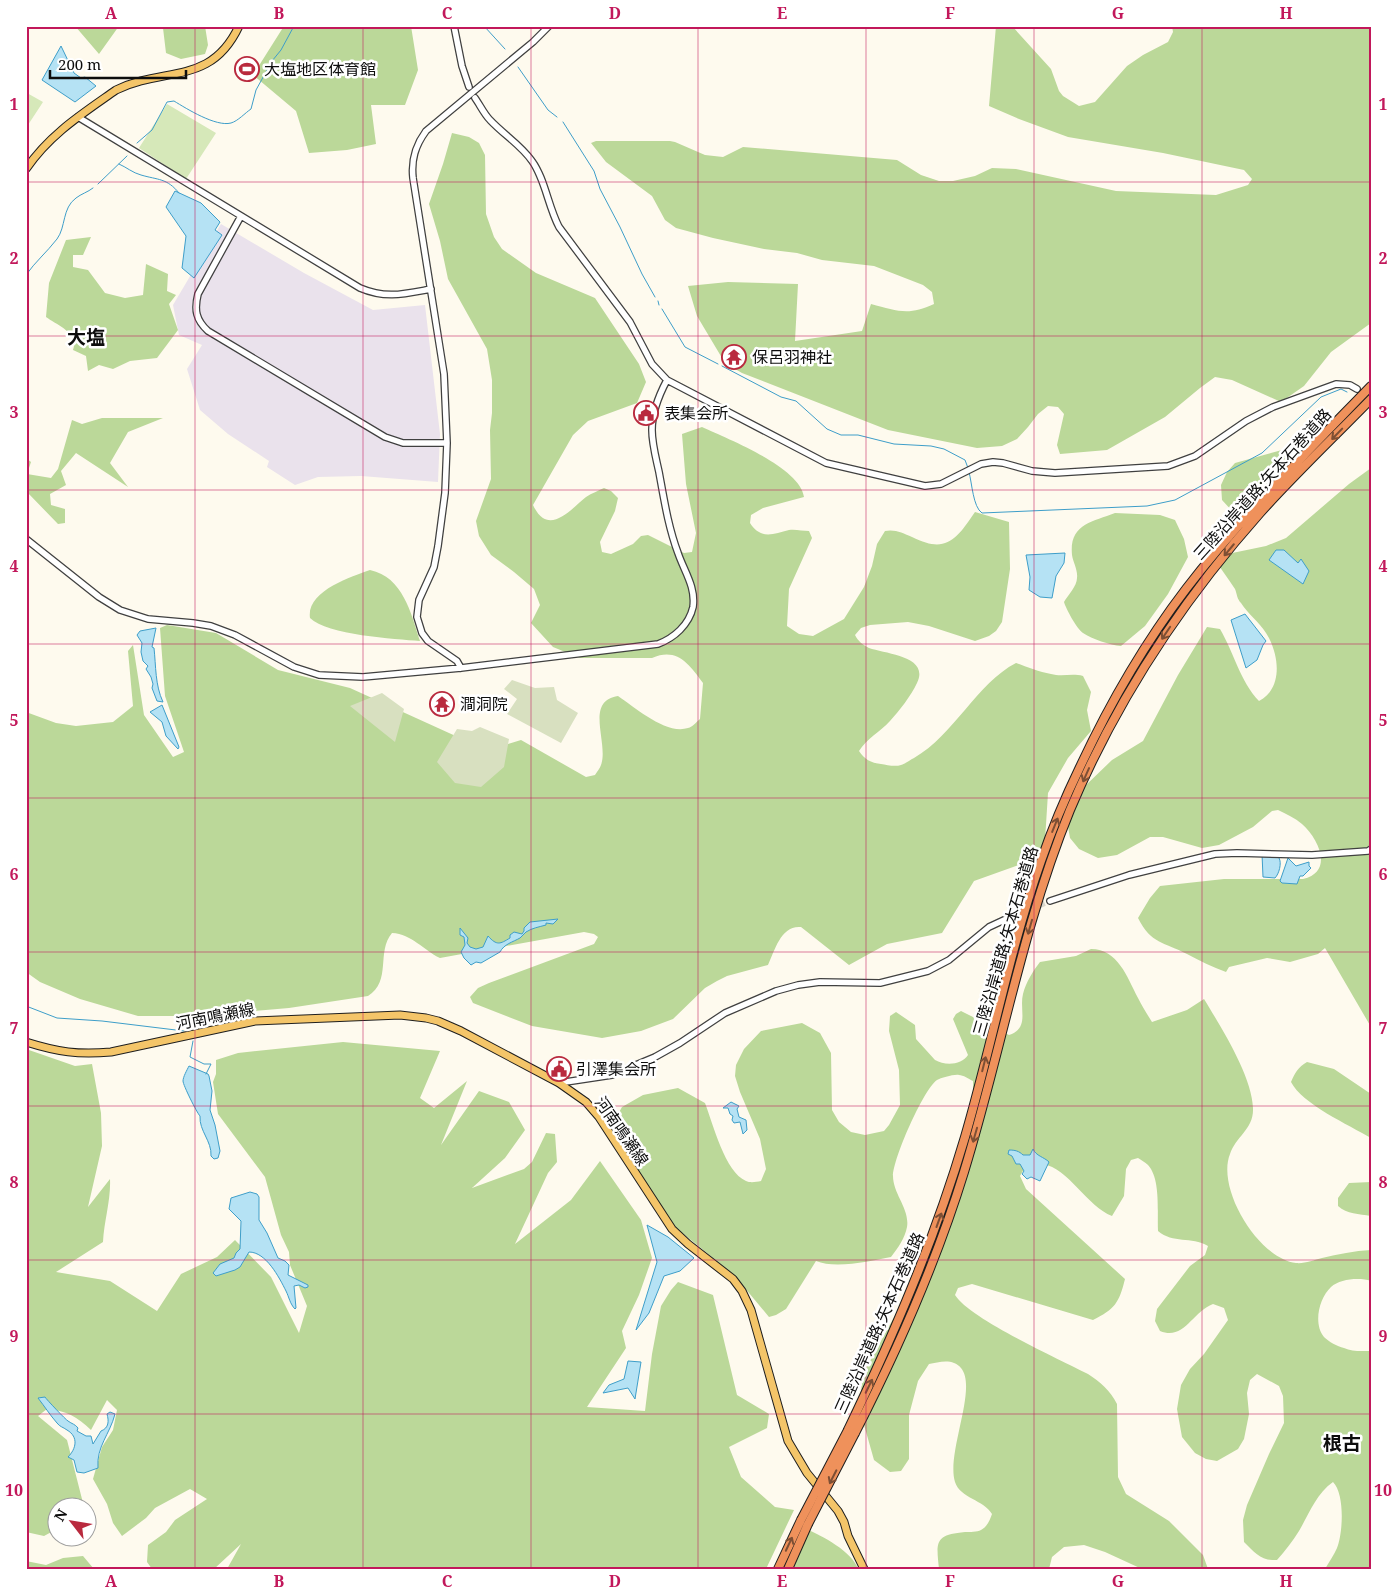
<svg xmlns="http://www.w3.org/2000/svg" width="1397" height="1595" viewBox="0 0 1397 1595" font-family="'Noto Serif','Noto Sans JP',serif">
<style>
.industrial{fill:#eae2ec}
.green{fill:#d6e8b9}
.forest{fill:#bbd899}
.cemetery{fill:#d8e0c0}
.water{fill:#b5e2f4;stroke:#3e9ec9}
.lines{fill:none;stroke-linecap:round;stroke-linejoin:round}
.stream{stroke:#3e9ec9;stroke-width:1}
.minor-tunnel{stroke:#dad6cc;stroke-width:5.5;stroke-dasharray:5.5 3;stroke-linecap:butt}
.minor-casing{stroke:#404040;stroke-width:8}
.major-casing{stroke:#1e1e1e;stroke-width:9}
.highway-casing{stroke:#1e1e1e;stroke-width:10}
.minor{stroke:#fff;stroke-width:5.5}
.major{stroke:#f4c569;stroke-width:7}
.highway{stroke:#ef915b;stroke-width:8}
.highway-bridge-casing{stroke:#1e1e1e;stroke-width:10;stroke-linecap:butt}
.highway-bridge{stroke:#ef915b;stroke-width:8}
.oneway{stroke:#7e4f34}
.grid{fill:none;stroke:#c2185b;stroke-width:1;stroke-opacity:0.55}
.labels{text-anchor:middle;stroke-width:5;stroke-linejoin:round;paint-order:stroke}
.poi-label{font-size:16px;fill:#0d0d0d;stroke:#fff;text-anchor:start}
.street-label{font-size:16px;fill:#0d0d0d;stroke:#fff}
.quarter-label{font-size:19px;font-weight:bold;fill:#0d0d0d;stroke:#fff}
.neatline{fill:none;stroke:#c2185b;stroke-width:2}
.grid-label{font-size:16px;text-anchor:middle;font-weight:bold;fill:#c2185b}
</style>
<rect width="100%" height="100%" fill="#fefaee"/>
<path class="industrial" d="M221,224L304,273L373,310L425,305L440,434L438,482L361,476L318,477L295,485L267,467L269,461L228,434L200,410L187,369L202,345L179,335L173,305Z"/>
<path class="green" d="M27,93L43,102L26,128V94Z
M167,104L216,133L186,179L139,148Z"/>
<path class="forest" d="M75,26H119L99,54Z
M159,26H205L208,45L205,54L181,59L166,53L163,28Z
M284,26H411L418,70L405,105H371L376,144L347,150L309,153L296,111L253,75Z
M996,26H1012L1051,69L1059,91L1063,96L1079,106L1095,102L1127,66L1143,55L1168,42L1173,32L1172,26H1371V323L1331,352L1304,386L1281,402L1232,380L1215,377L1200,388L1165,417L1107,450L1060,454L1057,445L1064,414L1058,407L1048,406L1038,414L1028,427L1017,439L1002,446L977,448L888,430L742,373L725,363L697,316L688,286L728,282L798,284L795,341L862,331L871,304C897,311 909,316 934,304L932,292L923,285L874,266L822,260L797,253L764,249L713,238L676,228L665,220L652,196L606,162L591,143L596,141H670L675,142L705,155L723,157L743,147L897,160L921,175L939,181H953L975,176L992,168L1016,169L1116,191L1216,195L1248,185L1252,179L1244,170L1163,153L1068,137L1019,119L989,106Z
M452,133L469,137L479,143L485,155L486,214L494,237L502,249L536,273L595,298L639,364L646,382L637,403L588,421L573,435L533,505C548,537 569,511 586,497C592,493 598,491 604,488L611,491L618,498L615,511L600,542L602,552L611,554L633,544L641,536L648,535L684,553L692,552L696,533L686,484L682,434L702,427C728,439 800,467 804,497L763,508L751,515L750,523C761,540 773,534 789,530C795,529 803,531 809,531L812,538L789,589L787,626L799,634L813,636L844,619L864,587L872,566L877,544L885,531C895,529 903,533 912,537C946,554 956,540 975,512L1009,522L1010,569L1002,622L996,631L989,636L975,641L929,626L908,622L870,625L861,628L855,635C858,641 863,645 869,648C886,654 930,656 917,683C911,696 899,711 890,721C880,732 867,738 859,751C864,759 871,763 881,764C887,765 895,767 901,765C905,764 910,760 914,758C954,735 977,683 1016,663C1028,667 1039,672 1051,674C1062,677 1072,673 1083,676L1091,692L1087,710L1091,731L1068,758L1048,793L1044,856L974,881L942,933L887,944L849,965L801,927C781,925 775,950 768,965L727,976L717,981L705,988L673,1019L641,1031L602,1038L532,1026L473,1003L470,997L478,988L489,983L594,944L598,937L594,934L584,932L440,958C423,950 412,934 392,933C376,952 392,981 368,996L289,1008L194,1016H138L80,999L40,982L26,972V712L56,723L76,726L113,722L133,706L128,651L133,645L144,715L173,757L184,752L165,696L160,628L167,625L216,633L278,670L350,688L482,748L508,744L521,740L586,777L595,775C597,772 600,768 601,765C609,743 584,701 618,696C636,708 666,735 688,728C693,727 696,722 700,719L703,683C689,664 677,647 652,658H580L553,647L531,623L540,605L534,589L514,572L491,555L479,536L476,521L491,479L490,430L492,413V380L487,349L448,279L440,241L429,204L443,164Z
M91,237L83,255H73V267L88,270L105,293L125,298L143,295L146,264L168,274L167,291L176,295L169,304L178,330L157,358L130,361L113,369L99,365L88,371L86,356L73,350C79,333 57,325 46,317L49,283L66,240Z
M102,418H163L128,432L110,463L128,487L76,453L61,471L66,485L50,494L51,505L65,509V523L58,524L26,491V458L31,462L27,474L51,478L58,469L72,420L82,424Z
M1304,444L1281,476L1234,513L1222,500L1221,485L1227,472L1235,463Z
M1371,468V1027L1325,948L1318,954L1290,962L1267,958L1229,967L1226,972C1212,967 1200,961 1187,954C1164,942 1151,944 1138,918L1150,898L1160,886L1224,879H1303C1334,872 1319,839 1302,824C1295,818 1286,814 1278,810L1272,811L1253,827L1219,845L1202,848L1163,837H1150L1117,855L1098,858L1079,849L1070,838L1067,821L1084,787L1112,760L1143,741L1178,675L1207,627L1220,629C1234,653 1240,681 1259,701C1284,688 1279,653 1266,633C1259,622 1248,614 1241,603C1237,599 1237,594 1235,589C1228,578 1220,568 1213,557L1266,546L1286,538L1349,484Z
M1115,513L1160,515L1175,520L1184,539L1188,557L1168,594L1145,626L1121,646C1110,645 1092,639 1083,633C1077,629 1066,609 1064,602C1068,595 1077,586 1077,578C1078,570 1073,562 1072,555C1069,524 1092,522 1115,513Z
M370,570C403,577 411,613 420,641C395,639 327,635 310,618C306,591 351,577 370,570Z
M1091,949C1118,949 1127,977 1138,998C1142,1006 1147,1014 1152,1022L1187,1010L1204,999C1221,1027 1252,1076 1253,1108C1254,1129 1236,1136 1230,1154C1216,1189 1259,1259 1296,1263C1304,1264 1314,1260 1322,1258C1338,1254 1354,1251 1371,1250V1281C1359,1277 1340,1279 1331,1287C1319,1298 1313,1324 1324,1337C1329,1342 1337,1346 1344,1348C1352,1352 1362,1351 1371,1351V1569H1325C1329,1562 1334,1555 1337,1548C1343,1533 1345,1494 1333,1482C1316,1494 1309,1514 1299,1531C1292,1542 1285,1551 1277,1560C1261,1561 1255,1553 1244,1542L1243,1520L1247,1505L1269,1454L1284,1423L1283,1396L1279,1386L1257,1374L1250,1380L1247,1393L1249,1414L1244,1439L1238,1449L1217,1461L1206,1459L1195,1453L1182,1437L1177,1409L1181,1385L1190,1369L1204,1354L1228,1320L1224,1308L1213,1304C1192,1312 1184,1341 1160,1331L1155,1321L1157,1309L1190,1266L1205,1255L1208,1246C1191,1236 1173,1244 1158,1231C1157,1213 1161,1179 1148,1165C1145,1162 1141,1160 1138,1158L1131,1160L1126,1169L1124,1196L1112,1216C1088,1207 1068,1168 1043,1164C1037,1163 1029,1167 1024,1169L1020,1176L1026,1189L1125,1279C1119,1303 1115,1309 1093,1320L972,1284L958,1288L955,1295C970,1319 1059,1359 1088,1374C1100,1382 1110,1390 1117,1404L1118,1477L1126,1494L1169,1521L1203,1555L1208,1569H1142L1105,1552L1084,1545L1064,1547L1052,1557L1049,1569H939C936,1541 935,1535 965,1532C970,1532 977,1532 981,1530C987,1527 990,1520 992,1514C984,1500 960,1498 955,1482C946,1453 978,1388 961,1368C953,1358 939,1362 929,1364L918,1381L909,1415V1459L901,1471L890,1472L874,1460L859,1407L863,1374L910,1288L934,1242L951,1201L963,1161L973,1113V1081C969,1079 963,1075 959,1075C954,1074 941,1078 937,1080C923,1090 893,1159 893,1176C893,1194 910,1209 907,1227C905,1238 898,1248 891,1257C872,1261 835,1269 816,1261L786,1309L776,1315L769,1317L734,1275L675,1227L626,1152L619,1134L617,1116L622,1107L643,1095L678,1088L705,1103C713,1124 725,1172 746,1181C750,1183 756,1182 761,1181L766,1169L760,1139L740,1092L735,1076L736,1065L744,1049L761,1031L802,1023L820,1033L831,1053L832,1110L839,1122L851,1132L865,1135L884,1131L889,1125L900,1105L899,1070L889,1031L890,1016L896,1012L915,1025L916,1039L935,1060C945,1066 962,1065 968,1055L953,1019L956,1014L961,1011L1009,1035C1030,1028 1019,1010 1023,994C1026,982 1033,971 1040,962L1076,956Z
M343,1042L440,1051L420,1098L434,1108L467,1081L441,1145L479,1091L509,1102L525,1130L505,1158L472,1188L524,1169L532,1162L546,1133L555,1134L557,1162L548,1173L515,1244L571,1200L600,1161L641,1220L652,1258L639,1295L622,1331L626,1348L587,1407L645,1411L652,1354L661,1306L671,1290L678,1282L713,1295L737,1395L769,1414L767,1428L729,1447L741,1477L775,1507L794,1510L766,1569H227L241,1544L214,1569H152L147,1562L148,1545L166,1532L175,1520L207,1499L190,1489L155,1508L146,1518L122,1536L113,1523L107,1504L93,1479L102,1447L113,1430L117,1410L107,1400L91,1430C78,1417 65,1410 47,1409L38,1416L67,1440L84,1507L58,1508L57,1529L44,1536L26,1532V1049L75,1066L92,1064L101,1113L102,1146L88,1207L110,1179C111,1200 104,1221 103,1242L56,1272L110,1281L157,1311L181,1274L217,1257L235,1240L271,1277L299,1333L307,1306L290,1265L289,1252L281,1235L265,1177L218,1114L213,1082L216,1074V1060L238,1053Z
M1307,1062L1334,1069L1371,1094V1138C1349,1125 1302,1104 1291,1082C1295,1073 1298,1067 1307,1062Z
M1371,1182V1216C1359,1214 1347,1214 1338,1206V1198L1349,1183Z
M806,1529C821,1535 853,1552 858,1569H780L794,1540Z
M83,1556L94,1569H26V1561L46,1565L63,1558Z"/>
<path class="cemetery" d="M512,680L535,688L554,687L557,700L578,713L561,743L507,714L517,699L504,689Z
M382,693L404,709L395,742L350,706Z
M480,727L509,739L504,767L481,787L455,783L437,762L457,729L472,731Z"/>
<path class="water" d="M61,46L74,73L81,78L85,77L96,86L75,102L42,80Z
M175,191L201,203L220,222L215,230L222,235L194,278L182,268L186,236L166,207Z
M1276,550H1284L1298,563L1301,559L1309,571L1303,584L1269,560Z
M1065,553L1064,563L1056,576L1052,598L1040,597L1029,590L1030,577L1026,555Z
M1245,614L1266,641L1263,645L1257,660L1246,668L1231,620Z
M156,628L152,647L154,648C156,666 155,685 163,702L157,701L152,688L153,684L151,677L146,669L148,666L143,661L141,652L142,643L137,635L140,631Z
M162,705L179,747L178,749L166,736L162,722L150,712Z
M1262,854L1280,855L1279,858C1282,863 1279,874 1275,878L1263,877Z
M1288,858L1296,866L1309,862V866L1311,868L1303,876H1300L1297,884L1282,883L1280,881Z
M558,919L553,924L546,923V925C539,927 532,928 526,932C524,934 522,936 520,938C513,942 504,944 500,952L481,963L476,962L471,965L464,958L461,952L465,945L464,937L460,935V928L468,938L467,943L470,947L476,949L483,947L488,936C497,946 500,944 510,938V935L514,932L522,934L524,931V928L530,922Z
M189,1066L208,1074L209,1076L212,1091L210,1110L215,1125L220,1151L218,1158L214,1159L211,1156C212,1141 199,1131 200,1116C197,1113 183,1085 183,1081C183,1077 187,1070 189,1066Z
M731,1102L739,1106L737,1109L739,1117L746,1120L747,1130L743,1134L740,1122L734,1123L732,1120L733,1116L730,1114L728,1108H723Z
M1033,1149C1036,1156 1044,1157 1049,1162L1040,1181L1031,1177L1027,1179L1022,1174L1024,1171L1020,1164H1016L1012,1156L1008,1154L1009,1150C1015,1150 1019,1151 1023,1155H1030Z
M250,1192L257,1194L259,1197V1220L267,1233L278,1258L285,1261L289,1265L288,1275L308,1285V1287L305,1288L299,1285L294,1286L296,1308L295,1309C290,1304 289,1297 286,1291C279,1277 266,1252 249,1252L240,1267L235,1270L216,1276L213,1273L220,1264L234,1258L236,1253L240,1249L241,1221L229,1209L231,1198Z
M647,1225L668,1237L694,1258L680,1271L664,1276L649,1313L636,1330L657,1262Z
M628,1361L641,1362L635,1399L628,1388L603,1393L609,1385L624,1379Z
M45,1397C46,1399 66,1420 68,1421C72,1424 75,1424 78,1428L77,1431L86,1436H91L93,1444L101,1431C109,1428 109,1421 107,1414L110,1412L115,1414C110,1434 96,1447 98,1468L84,1473L77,1472L74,1460L68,1457C76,1449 79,1437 67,1430C63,1427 60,1427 57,1423C50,1415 45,1407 38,1398Z"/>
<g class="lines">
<path class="stream" d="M484,26L505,49
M518,67L548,110L557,117
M563,122L594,171L600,189L620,227L642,274L655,297
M137,143L152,130L167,102L174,101C187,109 216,127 231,123C238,121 245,113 251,109L256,90L272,61L281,50L294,26
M119,164C126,167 133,173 141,175C158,180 167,178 179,193
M98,184L127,156
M26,275C35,262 47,252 57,239C66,227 62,208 76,198C81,194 88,192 93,188
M658,301L659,305
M662,309L685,347L718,364
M722,366L781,397L796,401L827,429L841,435H858L894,444L931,446L944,449L965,460L968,468
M969,472C972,483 973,507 982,513L1147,506L1175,500L1262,453L1321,397L1341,389L1347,392
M26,1006L57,1018L102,1021L184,1031
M193,1041L190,1057L204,1064H211L206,1074"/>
<path class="minor-tunnel" d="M1024,912L1050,901"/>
<defs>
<path id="minor" d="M454,26L462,66L469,87
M475,98C480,105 484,114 490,120C504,135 521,145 532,161C545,179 548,206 559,227L630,322L652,364L667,380L826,463L925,486L941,484L981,464L993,462L1003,463L1032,471L1055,473L1168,466L1195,456L1246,421L1273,407L1336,384L1350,385L1357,389
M78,117L360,288C386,299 404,294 431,289
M241,216L198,294C194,310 196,320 208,331L385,437L403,443H447
M26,539L99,597L120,610L148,619L193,623L211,626L235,635L294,667L319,675L363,677L461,668L658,644C674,638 689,625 693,607C696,587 684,571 678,553C668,526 664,499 659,472C656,458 652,444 652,430C652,412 659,395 667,380
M461,668L457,661L428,641L422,633L417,617L419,600L434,567L438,546L445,493L447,443L444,374L413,178C411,160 415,146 426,131L533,42L549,26
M1050,901L1129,875L1215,854L1237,853L1312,855L1368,851L1371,849
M559,1083L612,1075L631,1067L655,1057L680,1043L725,1013L776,991L798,985L820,982L880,983L928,971L949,960L989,927L1017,914"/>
<path id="major" d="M26,169C50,134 82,114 116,90C165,66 211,86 239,26
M26,1042C58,1052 78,1055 111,1052L255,1021L400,1015L426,1018L438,1021L461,1031L559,1083L586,1102L599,1117L672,1229L688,1244L733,1279L742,1291L751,1310L788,1441L807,1473L838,1511L844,1522L848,1536L864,1569"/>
<path id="highway" d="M848,1430C894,1334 935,1239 965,1137C992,1045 1009,951 1041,861C1052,829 1065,798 1080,767C1109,705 1144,644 1186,589C1242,516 1307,452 1371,386
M855,1433C898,1349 936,1263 964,1172C1001,1052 1022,927 1070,810C1116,701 1181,602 1260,513C1295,474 1334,437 1371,399
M778,1569L801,1520
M788,1569L808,1524"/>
</defs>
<use href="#minor" class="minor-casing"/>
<use href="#major" class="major-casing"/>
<use href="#highway" class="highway-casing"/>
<use href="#minor" class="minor"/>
<use href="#major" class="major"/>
<use href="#highway" class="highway"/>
<defs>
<path id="highway-bridge" d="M801,1520L848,1430
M808,1524L855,1433"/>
</defs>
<use href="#highway-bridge" class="highway-bridge-casing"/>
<use href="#highway-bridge" class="highway-bridge"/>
</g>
<defs><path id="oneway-shaft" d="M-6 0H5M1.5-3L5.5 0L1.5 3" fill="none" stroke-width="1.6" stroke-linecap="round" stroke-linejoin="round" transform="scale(1.25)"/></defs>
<g class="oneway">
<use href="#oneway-shaft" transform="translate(1337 434) rotate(134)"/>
<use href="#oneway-shaft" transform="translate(1229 550) rotate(130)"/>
<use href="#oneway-shaft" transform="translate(1166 633) rotate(124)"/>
<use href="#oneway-shaft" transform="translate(1086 775) rotate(114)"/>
<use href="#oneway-shaft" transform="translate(1055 825) rotate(-68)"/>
<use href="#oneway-shaft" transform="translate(1030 927) rotate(106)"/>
<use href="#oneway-shaft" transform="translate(984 1064) rotate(-76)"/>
<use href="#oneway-shaft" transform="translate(975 1135) rotate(106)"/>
<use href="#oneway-shaft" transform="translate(939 1220) rotate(-70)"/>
<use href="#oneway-shaft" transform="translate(869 1386) rotate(-64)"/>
<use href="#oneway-shaft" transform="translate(833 1477) rotate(117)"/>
<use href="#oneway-shaft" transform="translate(789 1544) rotate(-65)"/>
</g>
<path class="grid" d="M195,26V1569M363,26V1569M531,26V1569M698,26V1569M866,26V1569M1034,26V1569M1202,26V1569M26,182H1371M26,336H1371M26,490H1371M26,644H1371M26,798H1371M26,952H1371M26,1106H1371M26,1260H1371M26,1414H1371"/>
<defs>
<symbol id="stadium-ring" viewBox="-11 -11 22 22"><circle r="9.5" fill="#fff" stroke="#b92a3e" stroke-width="1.5"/><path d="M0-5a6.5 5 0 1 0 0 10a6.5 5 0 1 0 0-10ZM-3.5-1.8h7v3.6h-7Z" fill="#b92a3e"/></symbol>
<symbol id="temple-ring" viewBox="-11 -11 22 22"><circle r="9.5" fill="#fff" stroke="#b92a3e" stroke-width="1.5"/><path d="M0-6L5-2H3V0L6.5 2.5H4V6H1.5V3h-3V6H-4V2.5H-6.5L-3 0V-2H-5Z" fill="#b92a3e"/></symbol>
<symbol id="civic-ring" viewBox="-11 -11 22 22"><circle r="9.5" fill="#fff" stroke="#b92a3e" stroke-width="1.5"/><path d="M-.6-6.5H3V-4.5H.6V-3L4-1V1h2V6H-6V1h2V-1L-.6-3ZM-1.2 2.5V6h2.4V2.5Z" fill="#b92a3e"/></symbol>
</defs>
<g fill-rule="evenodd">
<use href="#stadium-ring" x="233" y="55" width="28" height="28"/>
<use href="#temple-ring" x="720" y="343" width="28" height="28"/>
<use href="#civic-ring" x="632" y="399" width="28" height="28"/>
<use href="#temple-ring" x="428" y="690" width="28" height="28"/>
<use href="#civic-ring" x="545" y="1055" width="28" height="28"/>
</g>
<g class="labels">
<g class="poi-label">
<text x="264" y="75">大塩地区体育館</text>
<text x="752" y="363">保呂羽神社</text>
<text x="664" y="419">表集会所</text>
<text x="460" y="710">澗洞院</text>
<text x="576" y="1075">引澤集会所</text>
</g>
<g class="street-label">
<text transform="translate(1262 484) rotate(-48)" y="6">三陸沿岸道路;矢本石巻道路</text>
<text transform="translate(1005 941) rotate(-74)" y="6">三陸沿岸道路;矢本石巻道路</text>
<text transform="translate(215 1016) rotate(-11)" y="6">河南鳴瀬線</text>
<text transform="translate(622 1131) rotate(55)" y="6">河南鳴瀬線</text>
<text transform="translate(879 1323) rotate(-66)" y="6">三陸沿岸道路;矢本石巻道路</text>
</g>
<g class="quarter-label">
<text x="86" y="344">大塩</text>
<text x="1342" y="1450">根古</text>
</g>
</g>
<rect width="1397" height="1595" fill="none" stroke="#ffffff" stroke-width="55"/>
<g transform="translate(72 1522) rotate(301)"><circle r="24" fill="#ffffff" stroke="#9e9e9e"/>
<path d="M0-4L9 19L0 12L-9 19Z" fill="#b92a3e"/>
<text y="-8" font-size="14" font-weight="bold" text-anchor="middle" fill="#0d0d0d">N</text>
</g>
<path d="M50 70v8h136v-8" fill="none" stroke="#0d0d0d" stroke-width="2.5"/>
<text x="58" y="70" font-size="15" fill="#0d0d0d" stroke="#ffffff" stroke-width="4" paint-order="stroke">200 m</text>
<rect x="28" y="28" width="1342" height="1540" class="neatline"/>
<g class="grid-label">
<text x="111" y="19">A</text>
<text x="279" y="19">B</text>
<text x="447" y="19">C</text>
<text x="615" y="19">D</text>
<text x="782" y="19">E</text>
<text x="950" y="19">F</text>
<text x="1118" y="19">G</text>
<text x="1286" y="19">H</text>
<text x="14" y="110">1</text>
<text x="1383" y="110">1</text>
<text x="14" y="264">2</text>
<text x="1383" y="264">2</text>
<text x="14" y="418">3</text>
<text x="1383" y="418">3</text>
<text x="14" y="572">4</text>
<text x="1383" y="572">4</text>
<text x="14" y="726">5</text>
<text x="1383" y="726">5</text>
<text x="14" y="880">6</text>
<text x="1383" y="880">6</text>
<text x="14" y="1034">7</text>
<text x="1383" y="1034">7</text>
<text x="14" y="1188">8</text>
<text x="1383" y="1188">8</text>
<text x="14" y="1342">9</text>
<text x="1383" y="1342">9</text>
<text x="14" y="1496">10</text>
<text x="1383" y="1496">10</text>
<text x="111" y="1587">A</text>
<text x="279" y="1587">B</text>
<text x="447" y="1587">C</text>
<text x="615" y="1587">D</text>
<text x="782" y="1587">E</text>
<text x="950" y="1587">F</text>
<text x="1118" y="1587">G</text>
<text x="1286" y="1587">H</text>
</g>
</svg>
